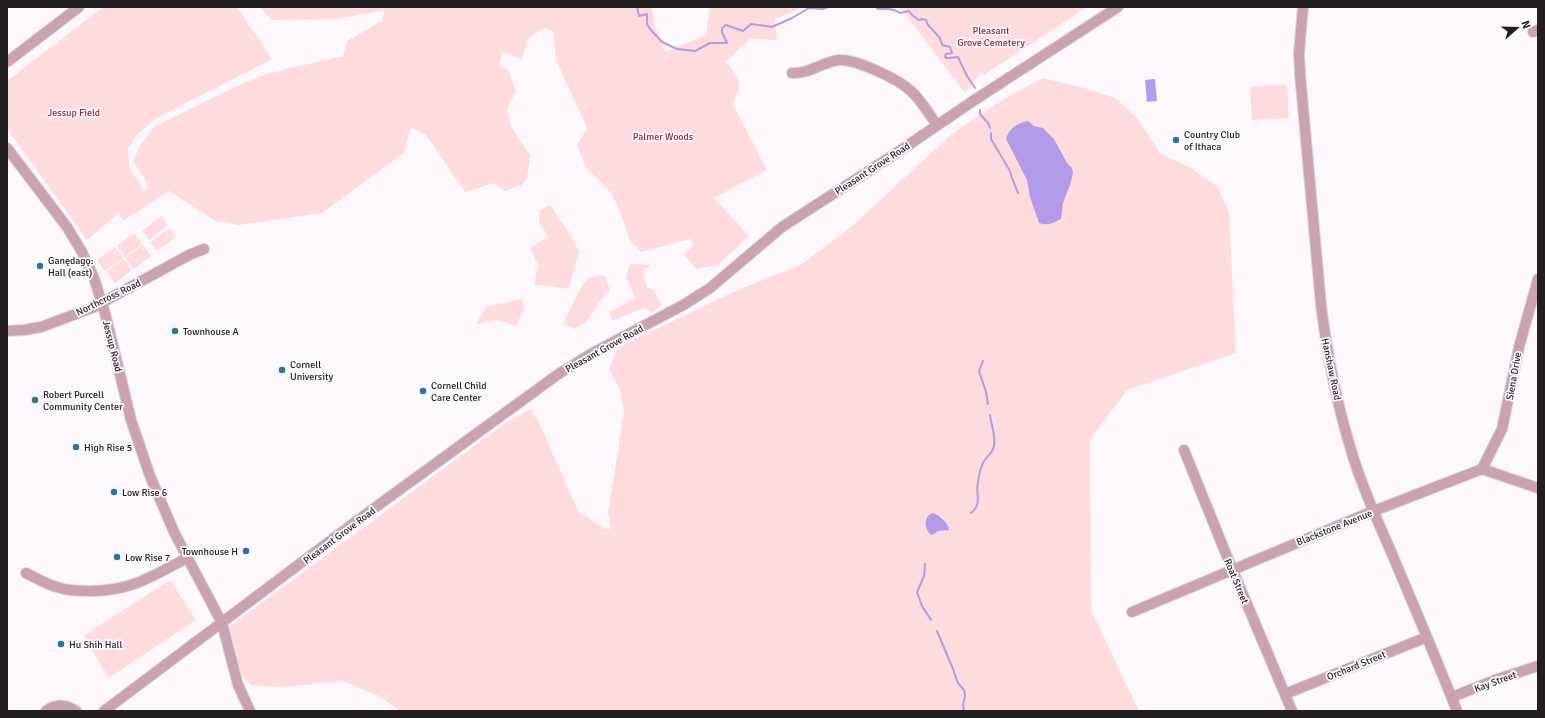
<svg xmlns="http://www.w3.org/2000/svg" width="1545" height="718" viewBox="0 0 1545 718" font-family="Signika,sans-serif">
<style>
.green{fill:#fedbdc}
.water{fill:#b29ce9}
.lines{fill:none;stroke-linecap:round;stroke-linejoin:round}
.stream{stroke:#b29ce9;stroke-width:2}
.minor-casing{stroke:#dbd5d9;stroke-width:12}
.minor{stroke:#caa3b0;stroke-width:10}
.poi-dot{fill:#1f78a7;stroke:#fef8fc;stroke-width:1.5}
.labels{text-anchor:middle;stroke-width:3.5;stroke-linejoin:round;paint-order:stroke}
.park-label{font-size:10px;fill:#952a3a;stroke:#fef8fc}
.poi-label{font-size:10px;fill:#211f20;stroke:#fef8fc;text-anchor:start}
.street-label{font-size:10px;fill:#211f20;stroke:#fef8fc}
</style>
<rect width="100%" height="100%" fill="#fef8fc"/>
<path class="green" d="M103,7H237L272,59L155,119L138,134L128,148L129,167L144,191L147,188L146,181L133,161L140,146L155,126L239,85L269,73L343,56L347,41L382,21L385,10L337,19L271,20L260,7H651L656,29L665,52L706,35L710,7H804L775,19L777,40L750,39L726,61C740,81 743,80 733,104L767,170L714,198L749,236L718,265L696,269L684,254L694,244L690,239L641,252L630,241L621,214L610,191L586,168L577,145L587,128L556,60L553,31L544,28L528,38L522,59L503,52L499,65L508,70L516,91L507,109L511,127L530,155L527,178L522,185L505,191L494,183L465,192L426,135L411,127L404,153L322,213L238,225L227,222H217L169,191L123,221L119,213L87,240L7,129V81Z
M900,7H1087L984,75L981,72L965,93Z
M1043,78L1088,89L1115,98L1136,117L1161,154L1191,168L1218,187L1229,213L1236,353L1127,390L1090,440L1091,610L1139,711H400L379,696L342,681L283,687L252,685L243,678L229,627L505,423L531,409L542,429L578,511L605,529L611,530L608,513L624,412L620,389L609,369L617,348L731,293L802,264L851,227L953,133L1002,100Z
M1287,84L1289,118L1252,120L1250,87Z
M550,205L572,237L579,252L569,289L550,286L534,285L538,265L530,248L548,236L539,222L540,210Z
M161,216L168,225L149,240L142,231Z
M170,228L176,237L157,251L150,242Z
M134,233L142,244L125,257L117,246Z
M143,245L151,256L134,269L125,258Z
M115,247L123,258L105,271L97,260Z
M124,259L132,270L115,283L106,272Z
M630,264L651,265L642,271L647,288L653,289L662,305L653,312L644,308L612,321L610,312L635,298L626,278Z
M604,275L610,290L599,302L587,321L574,329L563,324L581,287L589,277Z
M521,299L525,307L516,326L498,320L476,324L486,307Z
M170,580L196,620L109,678L83,636Z"/>
<path class="water" d="M1155,79L1157,101L1147,102L1145,80Z
M1028,121L1034,126L1043,128L1054,139L1067,163L1072,168L1073,173L1070,185L1063,203L1061,219C1053,223 1048,226 1039,223L1030,197L1027,180L1006,139C1008,129 1019,122 1028,121Z
M932,513C939,514 949,524 949,530L938,531L932,535L930,534C925,528 924,522 928,516Z"/>
<g class="lines">
<path class="stream" d="M637,7L639,16L647,14V24L650,29L662,42L677,49L695,51L710,43H727L722,32V28L726,25L743,31L751,24L772,27L792,18L809,8L823,9L828,7
M844,7H847
M876,7L878,9C886,9 892,8 900,13L909,11L913,16L919,20L922,19L926,20L928,25L940,38L942,45L950,47L952,53L946,54L945,56L946,58H949L958,57L967,76L975,88
M980,110V114L988,123L990,128
M991,133V139L1010,171L1012,178L1018,193
M983,361L979,371L986,392L988,404
M971,513C983,504 975,494 978,482C979,475 981,466 984,461C988,456 993,452 994,446C996,435 991,425 990,415
M925,564L924,576L917,592L922,606L931,620
M937,631L953,669L958,683L964,690L965,696L963,705L964,711"/>
<defs>
<path id="minor" d="M1303,7L1299,53L1300,74L1321,305C1327,354 1337,405 1352,453C1362,488 1378,521 1392,554C1414,606 1436,658 1457,711
M1533,32L1538,30
M7,62L79,7
M792,73C810,74 822,62 839,60C856,59 898,79 911,91C921,100 929,114 937,125
M7,148L67,227L82,252L94,278L105,313L131,420L150,476L175,534L222,623L238,685L250,711
M7,331L24,330L41,327L92,308L189,255L204,249
M1184,450L1228,559L1292,711
M1482,469L1502,429L1519,347L1538,279
M26,573C37,579 48,585 60,588C70,591 80,591 90,591C132,591 152,576 187,558
M1132,612L1366,514L1482,469L1538,488
M1285,694L1427,637
M1452,697L1498,679L1538,666
M46,711C56,703 65,704 76,711
M104,711L358,520L557,375L589,355L685,304L710,288L782,227L898,152L973,101L1118,7"/>
</defs>
<use href="#minor" class="minor-casing"/>
<use href="#minor" class="minor"/>
</g>
<g class="poi-dot">
<circle cx="1176" cy="140" r="4"/>
<circle cx="40" cy="266" r="4"/>
<circle cx="175" cy="331" r="4"/>
<circle cx="282" cy="370" r="4"/>
<circle cx="423" cy="391" r="4"/>
<circle cx="35" cy="400" r="4"/>
<circle cx="76" cy="447" r="4"/>
<circle cx="114" cy="492" r="4"/>
<circle cx="246" cy="551" r="4"/>
<circle cx="117" cy="557" r="4"/>
<circle cx="61" cy="644" r="4"/>
</g>
<g class="labels">
<g class="park-label">
<text x="991" y="34">Pleasant<tspan x="991" dy="12">Grove Cemetery</tspan></text>
<text x="74" y="116">Jessup Field</text>
<text x="663" y="140">Palmer Woods</text>
</g>
<g class="poi-label">
<text x="1184" y="138">Country Club<tspan x="1184" dy="12">of Ithaca</tspan></text>
<text x="48" y="264">Ganędagǫ:<tspan x="48" dy="12">Hall (east)</tspan></text>
<text x="183" y="335">Townhouse A</text>
<text x="290" y="368">Cornell<tspan x="290" dy="12">University</tspan></text>
<text x="431" y="389">Cornell Child<tspan x="431" dy="12">Care Center</tspan></text>
<text x="43" y="398">Robert Purcell<tspan x="43" dy="12">Community Center</tspan></text>
<text x="84" y="451">High Rise 5</text>
<text x="122" y="496">Low Rise 6</text>
<text x="238" y="555" text-anchor="end">Townhouse H</text>
<text x="125" y="561">Low Rise 7</text>
<text x="69" y="648">Hu Shih Hall</text>
</g>
<g class="street-label">
<text transform="translate(872 168) rotate(-33)" y="4">Pleasant Grove Road</text>
<text transform="translate(108 297) rotate(-26)" y="4">Northcross Road</text>
<text transform="translate(113 346) rotate(76)" y="4">Jessup Road</text>
<text transform="translate(604 348) rotate(-29)" y="4">Pleasant Grove Road</text>
<text transform="translate(1332 369) rotate(78)" y="4">Hanshaw Road</text>
<text transform="translate(1513 376) rotate(-80)" y="4">Siena Drive</text>
<text transform="translate(1334 527) rotate(-22)" y="4">Blackstone Avenue</text>
<text transform="translate(339 535) rotate(-37)" y="4">Pleasant Grove Road</text>
<text transform="translate(1237 581) rotate(67)" y="4">Roat Street</text>
<text transform="translate(1356 665) rotate(-22)" y="4">Orchard Street</text>
<text transform="translate(1495 681) rotate(-20)" y="4">Kay Street</text>
</g>
</g>
<rect width="1545" height="718" fill="none" stroke="#211f20" stroke-width="16"/>
<g transform="translate(1517 28) rotate(70)" stroke="#fef8fc" stroke-width="3" paint-order="stroke">
<path d="M0-3L7 15L0 10L-7 15Z" fill="#211f20"/>
<text y="-6" font-size="11" font-weight="bold" text-anchor="middle" fill="#211f20">N</text>
</g>
</svg>
